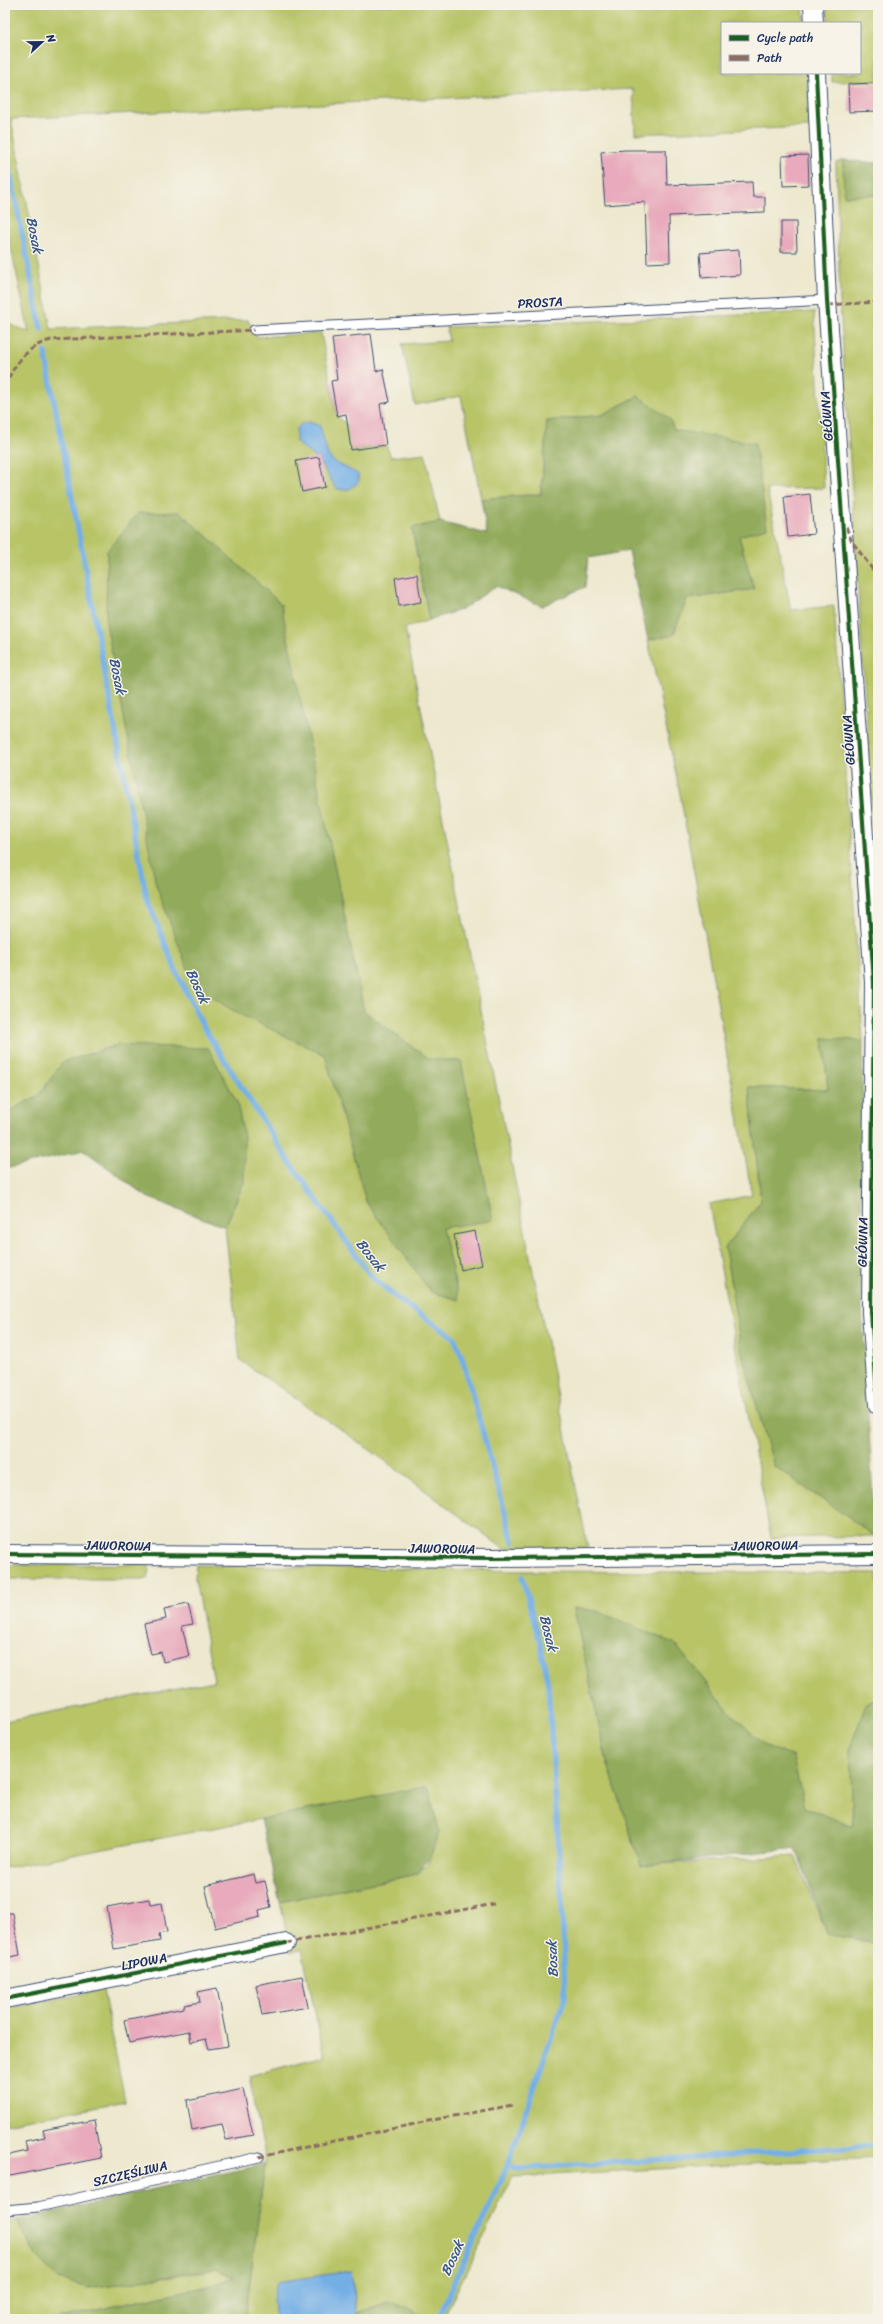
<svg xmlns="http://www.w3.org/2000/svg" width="883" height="2324" viewBox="0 0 883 2324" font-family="Sriracha,sans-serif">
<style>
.green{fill:#b8c466;stroke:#6a7a62}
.forest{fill:#92aa5b;stroke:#566c5c}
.water{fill:#73afe5;stroke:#476fa2}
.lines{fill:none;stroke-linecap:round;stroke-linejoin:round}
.stream{stroke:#73afe5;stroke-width:5.5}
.building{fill:#e8aabc}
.service-casing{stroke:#3a4b6f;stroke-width:11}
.minor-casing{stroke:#3a4b6f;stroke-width:20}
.service{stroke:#fff;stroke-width:9}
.minor{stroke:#fff;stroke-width:18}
.quiet{stroke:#8d6e63;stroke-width:3;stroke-dasharray:6 3;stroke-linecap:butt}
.cycleway-casing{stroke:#f7f3e8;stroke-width:6}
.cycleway{stroke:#1b5e20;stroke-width:4}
.labels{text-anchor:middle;stroke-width:3;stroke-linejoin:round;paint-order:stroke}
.street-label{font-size:13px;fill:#1b2f5e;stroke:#f7f3e8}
.water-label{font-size:14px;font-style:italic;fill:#355586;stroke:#f7f3e8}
</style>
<rect width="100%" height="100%" fill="#f7f3e8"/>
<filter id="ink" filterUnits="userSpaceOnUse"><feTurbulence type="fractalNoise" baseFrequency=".025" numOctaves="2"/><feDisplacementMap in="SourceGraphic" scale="8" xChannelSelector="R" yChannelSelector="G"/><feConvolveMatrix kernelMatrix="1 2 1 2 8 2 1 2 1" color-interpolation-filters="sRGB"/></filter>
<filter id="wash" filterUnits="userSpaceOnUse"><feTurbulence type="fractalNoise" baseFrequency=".012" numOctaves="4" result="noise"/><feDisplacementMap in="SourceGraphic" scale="16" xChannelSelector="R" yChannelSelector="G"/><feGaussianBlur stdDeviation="0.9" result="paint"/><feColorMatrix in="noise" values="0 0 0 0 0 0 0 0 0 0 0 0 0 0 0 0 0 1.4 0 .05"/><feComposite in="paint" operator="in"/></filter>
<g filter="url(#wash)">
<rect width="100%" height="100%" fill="#ede8ce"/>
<path class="green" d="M5,5H803L804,23H722V73H807L810,127L635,134L633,89L11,119L51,329L248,320L257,337L321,333L337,416L348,426L352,450L386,445L391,457L425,453L440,522L412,528L429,620L405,628L588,1548L504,1549L373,1452L240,1360L225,1227L244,1182L117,1045L64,1062L38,1096L5,1113V322L29,332L5,219Z
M827,5H878V81L832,82V73H860V23H828Z
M843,160L844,196L878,195V903L840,302L836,163Z
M814,312L824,488L767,489L791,610L834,606L863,1041L823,1038L828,1090L749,1087L761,1201L725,1248L742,1354L774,1466L875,1536L771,1538L709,1204L752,1195L680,794L648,640L673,635L687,599L754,589L673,430L638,396L602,415L547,421L541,494L481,499L461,396L415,405L402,344L449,341L446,327Z
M149,1564L148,1579H6L5,1577V1565Z
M196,1565L525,1571L878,1573V1699L866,1704L851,1756L853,1826L798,1808L793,1757L764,1746L728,1710L574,1609L606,1758L641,1865L795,1856L827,1934L878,1943V2157L513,2177L443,2319H422L390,2301L357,2313L351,2271L273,2300L275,2319H245L265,2164L264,2150L249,2076L324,2056L302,1949L291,1953L280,1902L417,1874L427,1865L439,1832L428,1787L5,1868V1721L214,1681L195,1579Z
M103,1990L125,2101L5,2124V2009Z
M17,2220L35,2254L59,2279L89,2288L216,2269L234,2277L213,2285L55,2319H5V2223Z"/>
<path class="forest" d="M843,160L878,163V195L844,196Z
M638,396L670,419L674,430L755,443L767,528L739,536L754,589L687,599L673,635L648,640L629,551L588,558L585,587L542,606L496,586L463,609L429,620L412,528L440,522L487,534L481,499L541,494L547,421L602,415Z
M180,512L281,604L364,1011L429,1059L461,1061L493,1220L442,1228L459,1300L431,1292L366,1202L325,1055L237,1013L194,986L156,885L106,623L107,551L138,513Z
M823,1038L863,1041L861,1291L875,1536L774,1466L742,1354L725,1248L761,1201L749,1087L828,1090Z
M117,1045L208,1048L237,1102L244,1137V1182L225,1227L147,1197L84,1150L5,1169V1113L38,1096L63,1062Z
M574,1608L597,1611L674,1643L728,1710L764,1745L793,1757L804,1807L853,1826L850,1748L866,1704L878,1699V1943L827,1934L796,1848L641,1866L606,1758Z
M428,1786L439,1831L431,1855L417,1874L280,1902L261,1819Z
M265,2164L245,2319H55L213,2285L233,2277L216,2269L89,2288L59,2279L35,2255L17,2220Z
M390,2301L413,2309L422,2319H341Z"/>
<path class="water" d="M309,422L320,426L328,455L333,461L358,474L359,481C352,489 346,492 336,488L321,464L319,457L315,458L296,442V429L301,424Z
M351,2271L357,2317L351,2319H275L273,2300L277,2282Z"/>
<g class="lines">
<path class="stream" d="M5,147L41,329
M45,352L147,899L176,971L204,1028L286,1157L371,1276L399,1300L454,1337L461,1354L513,1542
M508,2165L515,2169L878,2145
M438,2319L508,2165L565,1997L562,1902L548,1685L541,1646L522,1577"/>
</g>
<g id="blocks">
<path class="building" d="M877,83L878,111L849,112L848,84Z
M625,150H666L667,185L752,182L753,197H765V212L669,216L670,262L647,263L645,202L605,205L601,152Z
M808,155L809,185L783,186L782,156Z
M781,222H796L797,252H781Z
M739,250L740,275L702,278L700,253Z
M371,334L376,371L383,369L390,402L380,404L386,445L351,450L346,414L337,416L331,381L337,380L332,338Z
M319,457L325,487L302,492L296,461Z
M810,494L814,534L788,537L784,497Z
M417,574L421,602L399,606L395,578Z
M475,1231L482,1265L461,1270L454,1235Z
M188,1604L193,1624L182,1626L189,1656L163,1662L161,1652L151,1654L144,1624L166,1619L164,1609Z
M254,1874L256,1883L265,1881L271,1907L259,1910L260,1917L215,1928L205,1886Z
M149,1899L150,1905L162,1903L167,1932L159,1934L160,1941L114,1949L107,1907Z
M5,1913H13L20,1955L5,1958Z
M302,1976L308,2007L262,2015L256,1985Z
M217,1988L228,2046L209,2049L206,2039L191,2042L189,2031L129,2043L124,2020L184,2008V2005L200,2002L198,1992Z
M243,2089L253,2135L226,2140L222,2124L192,2130L187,2101Z
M94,2120L101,2158L5,2177V2156L27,2151L25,2141L45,2137L43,2130Z"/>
</g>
</g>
<g filter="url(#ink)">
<use href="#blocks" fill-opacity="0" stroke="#3a4b6f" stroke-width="1"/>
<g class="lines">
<defs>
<path id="service" d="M254,330L827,300
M5,2210L38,2207L259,2157"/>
<path id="minor" d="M813,5L814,23
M816,73L827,300L874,982L871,1312L878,1405
M5,1554L494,1558L878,1554
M5,1999L286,1943"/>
</defs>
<use href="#service" class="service-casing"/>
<use href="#minor" class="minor-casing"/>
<use href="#service" class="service"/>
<use href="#minor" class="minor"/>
<path class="quiet" d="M828,305L878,302
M5,387C13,365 27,346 51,340L254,330
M846,527L851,540L878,577
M286,1943L494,1904
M259,2157L438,2119L513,2105"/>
<defs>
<path id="cycleway" d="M816,73L827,300L874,982L871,1312L878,1405
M5,1554L494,1558L878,1554
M5,1999L286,1943"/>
</defs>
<use href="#cycleway" class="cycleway-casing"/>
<use href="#cycleway" class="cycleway"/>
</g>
</g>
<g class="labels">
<g class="street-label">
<text transform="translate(540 302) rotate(-3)" y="5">PROSTA</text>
<text transform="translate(826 416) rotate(-94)" y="5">GŁÓWNA</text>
<text transform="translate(848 740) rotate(-94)" y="5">GŁÓWNA</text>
<text transform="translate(862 1242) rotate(-89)" y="5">GŁÓWNA</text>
<text transform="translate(118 1545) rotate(1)" y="5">JAWOROWA</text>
<text transform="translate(765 1545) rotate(-1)" y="5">JAWOROWA</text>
<text transform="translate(442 1548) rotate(1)" y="5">JAWOROWA</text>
<text transform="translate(144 1961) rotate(-11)" y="5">LIPOWA</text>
<text transform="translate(130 2173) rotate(-13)" y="5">SZCZĘŚLIWA</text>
</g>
<g class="water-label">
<text transform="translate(35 235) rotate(79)" y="5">Bosak</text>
<text transform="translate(118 676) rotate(79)" y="5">Bosak</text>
<text transform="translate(198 986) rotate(65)" y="5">Bosak</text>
<text transform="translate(371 1255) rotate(51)" y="5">Bosak</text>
<text transform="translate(549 1633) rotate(76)" y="5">Bosak</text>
<text transform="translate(552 1959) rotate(-92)" y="5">Bosak</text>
<text transform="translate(452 2258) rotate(-66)" y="5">Bosak</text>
</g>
</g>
<rect width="883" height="2324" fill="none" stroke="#f7f3e8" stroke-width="20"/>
<rect x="721" y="22" width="140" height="52" fill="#f7f3e8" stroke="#9fa5b1"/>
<rect x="729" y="35" width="20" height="6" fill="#1b5e20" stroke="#9fa5b1"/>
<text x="757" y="42" font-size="12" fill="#1b2f5e">Cycle path</text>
<rect x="729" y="55" width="20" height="6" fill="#8d6e63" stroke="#9fa5b1"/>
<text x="757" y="62" font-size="12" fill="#1b2f5e">Path</text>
<g transform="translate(42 42) rotate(68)" stroke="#f7f3e8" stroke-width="3" paint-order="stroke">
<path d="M0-3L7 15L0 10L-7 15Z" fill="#1b2f5e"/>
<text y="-6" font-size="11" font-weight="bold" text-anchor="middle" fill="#1b2f5e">N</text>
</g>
</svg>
